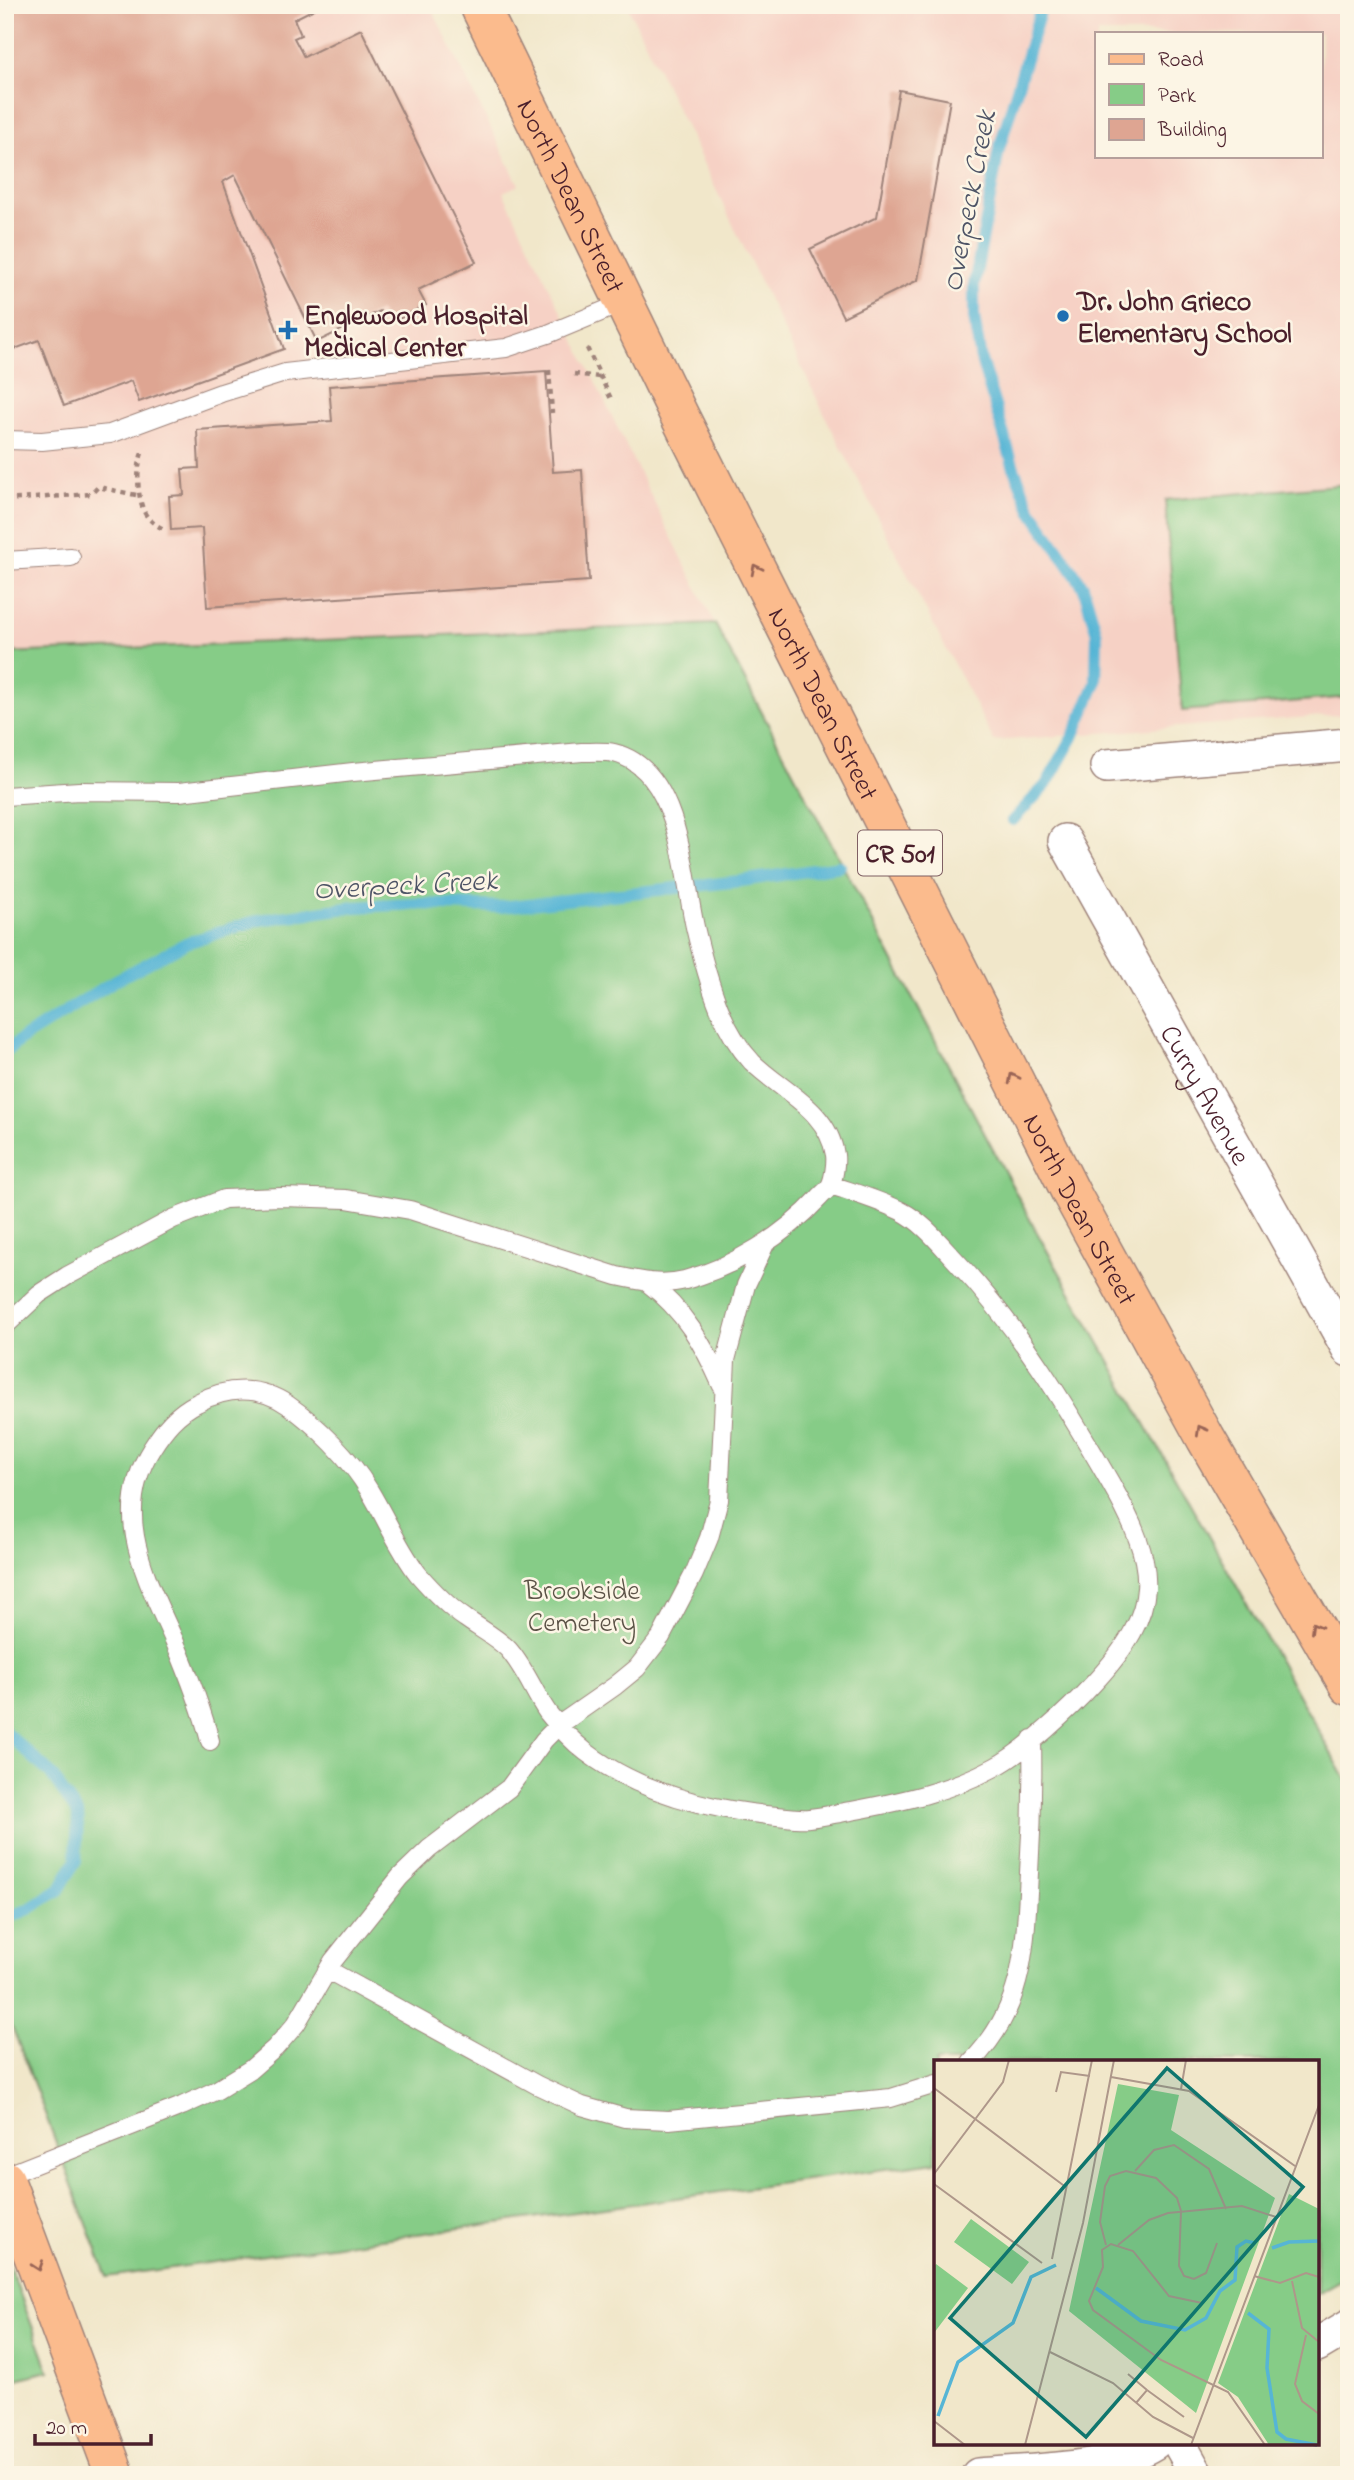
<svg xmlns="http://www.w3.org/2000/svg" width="1354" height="2480" viewBox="0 0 1354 2480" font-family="'Indie Flower',sans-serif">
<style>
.built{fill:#f6d1c5;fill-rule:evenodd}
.green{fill:#86cc87;stroke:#687659;stroke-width:2}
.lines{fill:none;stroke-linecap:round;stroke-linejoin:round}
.stream{stroke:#56b5d5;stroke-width:12}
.building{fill:#dea592}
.service-casing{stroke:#9e837a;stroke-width:20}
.minor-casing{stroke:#9e837a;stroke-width:36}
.primary-casing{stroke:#9e837a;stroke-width:41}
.path{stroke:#9e837a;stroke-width:4.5;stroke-dasharray:5 5;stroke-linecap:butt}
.service{stroke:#fff;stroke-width:18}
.minor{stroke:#fff;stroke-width:33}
.primary{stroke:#fbbb8d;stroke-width:38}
.oneway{stroke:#9a6557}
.poi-dot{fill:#1f6fb2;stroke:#fcf5e5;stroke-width:2.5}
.labels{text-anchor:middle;stroke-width:5;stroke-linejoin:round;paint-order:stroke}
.shield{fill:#fcf5e5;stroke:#7f5f63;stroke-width:2}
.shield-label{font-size:26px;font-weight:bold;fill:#4a1f2b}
.street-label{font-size:28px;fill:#4a1f2b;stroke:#fcf5e5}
.poi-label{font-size:28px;font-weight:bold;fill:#4a1f2b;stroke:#fcf5e5;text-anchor:start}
.park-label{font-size:28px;fill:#5c5347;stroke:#fcf5e5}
.water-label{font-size:30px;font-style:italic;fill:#4e5466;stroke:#fcf5e5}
.inset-river{fill:none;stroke:#56b5d5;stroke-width:3.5}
.inset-road{fill:none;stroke:#ae978a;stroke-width:2}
.view{fill:#0f766e;fill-opacity:0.15;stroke:#0f766e;stroke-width:3.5}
.inset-edge{fill:none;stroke:#4a1f2b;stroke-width:3.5}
</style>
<rect width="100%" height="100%" fill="#fcf5e5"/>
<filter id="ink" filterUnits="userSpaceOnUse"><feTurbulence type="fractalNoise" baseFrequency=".0143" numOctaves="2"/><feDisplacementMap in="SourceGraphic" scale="14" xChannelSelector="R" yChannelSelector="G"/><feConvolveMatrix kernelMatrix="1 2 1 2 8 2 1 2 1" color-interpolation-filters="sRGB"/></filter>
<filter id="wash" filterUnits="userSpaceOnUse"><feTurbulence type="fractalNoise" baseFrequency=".00686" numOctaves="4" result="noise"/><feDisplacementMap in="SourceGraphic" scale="28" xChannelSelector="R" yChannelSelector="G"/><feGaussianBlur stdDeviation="1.57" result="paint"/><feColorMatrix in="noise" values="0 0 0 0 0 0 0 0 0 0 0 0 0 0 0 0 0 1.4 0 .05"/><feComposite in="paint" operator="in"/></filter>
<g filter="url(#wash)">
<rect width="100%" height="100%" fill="#f1e7ca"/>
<path class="built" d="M5,5H430L519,185L503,192L637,468L715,624L5,653Z
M627,5H1349V714L994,741L828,422ZM1097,33H1321V156H1097Z"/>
<path class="green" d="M1349,484V697L1182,711L1165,500Z
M715,624L1035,1229L1349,1785V2275L1317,2293V2062H936V2162L107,2277L5,2008V653Z
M5,2254L49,2371L5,2382Z"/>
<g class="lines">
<path class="stream" d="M1013,820L1046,785L1073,737L1096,683L1097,634L1083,586L1031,510L1014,468L981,360L974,317V285L999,149L1042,5
M5,1053L20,1040L116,980L186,943L259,920L354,907L418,904L501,907L741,881L840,866
M5,1732L50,1773L78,1814L76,1860L59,1890L29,1909L5,1919"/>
</g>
<g id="blocks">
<path class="building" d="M5,5H322L294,19L301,35L294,38L304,57L361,29L476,262L418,290L426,305L387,325L380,311L317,342L235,175L223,182L284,349L139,402L131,381L64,406L39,340L12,350L5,330Z
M899,90L950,100L918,280L843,317L810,249L877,217Z
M546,371L553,472L582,470L589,581L207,607L202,528L171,530L169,496L184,495L182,469L199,468L197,430L332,421L329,386Z"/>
</g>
</g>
<g filter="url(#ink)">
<use href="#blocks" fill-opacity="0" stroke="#9e837a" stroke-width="2"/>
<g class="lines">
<defs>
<path id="service" d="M5,440L42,441L110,434L221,393L285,373L506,348L548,334L625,302
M5,561L71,557
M5,796L79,791L179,792L353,772L582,752C592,752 605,751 614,753C680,769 683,874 695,927C701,953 709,983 719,1008C727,1028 737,1046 752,1062C781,1091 828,1109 835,1155C836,1162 834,1179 830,1186C828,1190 822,1194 819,1198C785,1235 734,1267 685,1280C662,1286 640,1281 617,1276L410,1210L346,1199L281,1197L224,1199L173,1219L67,1276L39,1294L5,1326
M648,1283C684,1310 704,1345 722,1386
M210,1741C201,1706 188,1673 174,1640C146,1577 110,1514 152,1448C164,1429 177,1413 197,1403C226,1387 259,1385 288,1405C318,1426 350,1458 369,1490C386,1518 398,1548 418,1574C432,1590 447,1606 465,1618C479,1628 496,1637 508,1649C525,1668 534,1693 548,1713C559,1727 572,1741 586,1752C640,1793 710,1810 777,1816C787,1817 799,1819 809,1818C823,1817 837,1813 851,1811C900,1802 951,1791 995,1767C1025,1751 1070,1709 1093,1684C1163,1609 1159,1568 1110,1482C1065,1404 1019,1328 957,1262C940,1244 923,1222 901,1211C879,1200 854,1193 831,1185
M328,1970L537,2085L582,2106L625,2118L669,2120L891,2098L936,2084
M971,2062C1026,2007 1025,1945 1029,1873C1032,1828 1033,1784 1032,1739
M5,2176L182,2106L217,2090L251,2069L275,2048L296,2024L333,1961L400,1877L429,1849L509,1788L544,1740L559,1725L615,1686L637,1668L661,1637L694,1574L709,1538L719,1500L726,1360L746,1285L765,1244"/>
<g id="minor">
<path d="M1107,766L1349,745"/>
<path id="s1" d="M1065,841L1349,1350"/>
<path d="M1317,2345L1349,2326"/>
<path d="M1179,2443L1197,2475"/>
<path d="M978,2475C1032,2470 1107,2472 1154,2443"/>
</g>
<g id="primary">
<path id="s2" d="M479,5L679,415L1071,1193L1206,1439L1349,1686"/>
<path d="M5,2180L115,2475"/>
</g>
</defs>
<use href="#service" class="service-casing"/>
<use href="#minor" class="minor-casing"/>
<use href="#primary" class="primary-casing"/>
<path class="path" d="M587,348L612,401
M549,370L552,413
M574,374L599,377
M142,453C136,469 137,501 146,515C151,522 157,526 164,529
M5,500L91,494L98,487L141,496"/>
<use href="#service" class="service"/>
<use href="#minor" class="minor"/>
<use href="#primary" class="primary"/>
</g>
<defs><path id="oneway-chevron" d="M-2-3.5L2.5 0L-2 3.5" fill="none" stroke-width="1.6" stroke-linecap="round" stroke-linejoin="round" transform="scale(1.75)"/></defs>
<g class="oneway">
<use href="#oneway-chevron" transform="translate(756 569) rotate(-117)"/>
<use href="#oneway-chevron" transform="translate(1013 1078) rotate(-117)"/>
<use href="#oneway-chevron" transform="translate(1201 1430) rotate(-119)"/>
<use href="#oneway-chevron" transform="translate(1315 1627) rotate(-120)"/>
<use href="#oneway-chevron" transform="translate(38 2266) rotate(70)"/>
</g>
</g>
<g class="poi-dot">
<circle cx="1063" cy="316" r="7"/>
<path d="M284.5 319.5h7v7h7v7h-7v7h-7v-7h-7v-7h7z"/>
</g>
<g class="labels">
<rect class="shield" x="858" y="830.5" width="84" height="45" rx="5"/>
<g class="shield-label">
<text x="900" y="862">CR 501</text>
</g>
<g class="street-label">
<text dy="10" stroke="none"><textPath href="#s2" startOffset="212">North Dean Street</textPath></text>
<text dy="10" stroke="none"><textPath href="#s2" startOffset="779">North Dean Street</textPath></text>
<text dy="10" stroke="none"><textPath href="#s1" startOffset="290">Curry Avenue</textPath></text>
<text dy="10" stroke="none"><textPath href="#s2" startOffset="1346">North Dean Street</textPath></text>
</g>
<g class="poi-label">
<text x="1077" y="310">Dr. John Grieco<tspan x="1077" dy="32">Elementary School</tspan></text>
<text x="304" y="324">Englewood Hospital<tspan x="304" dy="32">Medical Center</tspan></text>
</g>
<g class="park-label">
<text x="582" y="1599">Brookside<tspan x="582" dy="32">Cemetery</tspan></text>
</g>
<g class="water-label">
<text transform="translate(968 201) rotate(-79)" y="10">Overpeck Creek</text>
<text transform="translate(405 884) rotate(-3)" y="10">Overpeck Creek</text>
</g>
</g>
<g transform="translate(934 2060)">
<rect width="385" height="385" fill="#f1e7ca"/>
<path d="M184,24L245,35L237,70L341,138L262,353L135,251ZM355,134L385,149V385H335L304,337L284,323ZM37,159L95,202L78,224L20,182ZM2,204L34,228L0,273V207Z" fill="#86cc87"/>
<path class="inset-river" d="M338,188L355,182L385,181M162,228L207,261L251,270L272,258L286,231L301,220L303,187L312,181L321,183M314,253L335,269L333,308L343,372L352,379L383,385M4,356L24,302L79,263L97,217L122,205"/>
<path class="inset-road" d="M177,17L255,31L361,106M0,28L133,128M247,29L252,0M122,32L127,12L156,16M201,111L220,90L240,85L275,109L292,149M0,114L69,22L75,0M0,124L108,203M172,185L166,162L171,126L176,116L192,111L222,118L243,138L247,151L245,206L250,216L260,219L272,213L283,183M184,185L215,160L234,153L308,146L342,157M118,199L158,0M320,216L346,223L372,213L385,217M358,221L368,268L385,282M268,243L235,236L199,191L177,184L168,190L169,207L155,241L159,250L227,300L294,332L331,385M372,275L361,324L368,341L385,354M116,292L179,323L219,357L259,378M194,314L213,330M202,343L213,330L250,357M0,361L31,385M91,385L149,163L180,0M257,385L385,45"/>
<path class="view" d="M233,8L369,127L152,377L16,258Z"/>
<rect width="385" height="385" class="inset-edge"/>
</g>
<rect width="1354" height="2480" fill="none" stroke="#fcf5e5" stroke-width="28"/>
<rect x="1095" y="32" width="228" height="126" fill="#fcf5e5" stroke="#b59f9b" stroke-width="2"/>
<rect x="1109" y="54" width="35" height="10" fill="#fbbb8d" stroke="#b59f9b" stroke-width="2"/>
<text x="1158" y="66" font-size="21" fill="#4a1f2b">Road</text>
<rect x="1109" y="84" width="35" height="21" fill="#86cc87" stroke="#b59f9b" stroke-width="2"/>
<text x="1158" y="102" font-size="21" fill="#4a1f2b">Park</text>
<rect x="1109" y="119" width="35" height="21" fill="#dea592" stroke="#b59f9b" stroke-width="2"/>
<text x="1158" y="136" font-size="21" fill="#4a1f2b">Building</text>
<path d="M35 2434v10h116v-10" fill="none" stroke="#4a1f2b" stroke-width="3.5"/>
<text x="46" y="2434" font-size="21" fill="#4a1f2b" stroke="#fcf5e5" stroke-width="5" paint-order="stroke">20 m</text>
</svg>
